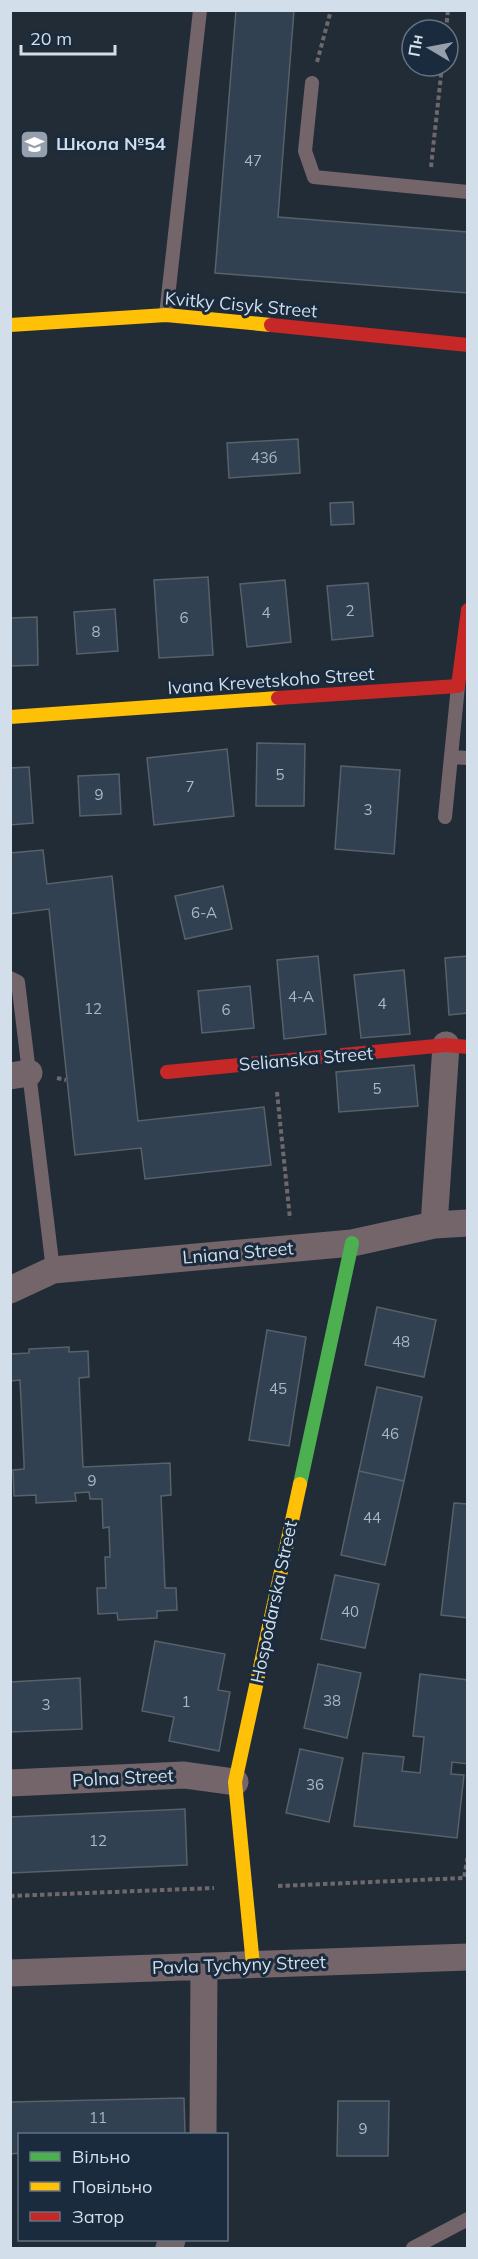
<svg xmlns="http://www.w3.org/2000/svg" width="478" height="2259" viewBox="0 0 478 2259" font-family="Mulish,sans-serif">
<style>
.building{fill:#314151;stroke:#58616a;stroke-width:1.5}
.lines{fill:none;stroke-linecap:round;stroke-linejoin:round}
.path{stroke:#6e676c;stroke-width:4;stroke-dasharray:4.5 3;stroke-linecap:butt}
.lane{stroke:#74656a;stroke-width:14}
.street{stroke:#74656a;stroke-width:27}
.fast{stroke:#4caf50;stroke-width:14}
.slow{stroke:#ffc107;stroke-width:14}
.jam{stroke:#c62828;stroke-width:14}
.labels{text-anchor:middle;stroke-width:6;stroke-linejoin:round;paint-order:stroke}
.number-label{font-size:15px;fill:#aab7c4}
.poi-label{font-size:18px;font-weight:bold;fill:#d3deeb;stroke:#1a2b3e;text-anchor:start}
.street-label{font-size:18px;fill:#d3deeb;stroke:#1a2b3e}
</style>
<rect width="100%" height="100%" fill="#222c36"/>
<path class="building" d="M236,10H294L278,217L468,232V293L215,273Z
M298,439L300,473L229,478L227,443Z
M353,502L354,524L331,525L330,503Z
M208,577L213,655L159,658L154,580Z
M285,580L291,642L247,647L240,584Z
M368,583L373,636L332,640L327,586Z
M115,609L118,651L77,654L74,612Z
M37,617L38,665L10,666V618Z
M257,743L305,744L304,806H256Z
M227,749L234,816L154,825L147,758Z
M341,766L400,770L394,854L335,849Z
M29,767L33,823L10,825V768Z
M119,774L121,814L80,816L78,776Z
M43,850L47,884L112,876L138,1121L264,1107L271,1165L145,1179L141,1148L75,1155L49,909L10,914V853Z
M223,886L232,929L185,939L175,896Z
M318,956L326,1034L284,1039L277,960Z
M468,956V1013L449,1015L445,958Z
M404,970L410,1034L361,1038L354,975Z
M250,986L254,1028L202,1033L198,991Z
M414,1065L418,1106L339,1112L336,1072Z
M377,1307L436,1320L424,1377L365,1365Z
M267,1330L306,1337L289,1446L249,1440Z
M69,1347V1352L88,1351L89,1377L79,1378L83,1467L170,1463L171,1495L161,1496L165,1588H176L177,1610L157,1611V1618L118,1620L117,1613L98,1614L97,1588H106L105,1557H110L109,1527L103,1528L102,1499H90L89,1492L75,1493L76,1501L36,1503V1495L14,1496L13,1470L24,1469V1463L20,1380L10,1381V1354L29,1353V1349Z
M377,1387L422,1397L404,1481L359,1471Z
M359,1471L404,1481L385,1565L341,1555Z
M454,1503L468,1504V1618L441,1615Z
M335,1575L379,1584L365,1648L321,1639Z
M155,1641L225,1654L218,1690L230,1692L219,1751L169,1741L174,1717L142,1711Z
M318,1664L361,1673L347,1738L304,1728Z
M420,1674L468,1680V1764L452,1762L451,1774L464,1775L457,1838L354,1826L363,1753L404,1757L402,1771L420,1773L424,1737L413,1736Z
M80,1678L82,1729L10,1732V1682Z
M300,1749L343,1758L329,1822L286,1813Z
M185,1809L187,1865L10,1873V1817Z
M10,2084L11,2102L184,2098L185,2134H20V2153L10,2154Z
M338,2101H389L388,2156H337Z"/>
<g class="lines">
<path class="path" d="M446,30L448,10
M317,62L331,10
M431,167L442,66
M57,1078L66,1080
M277,1092L290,1219
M278,1886L464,1878L468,1855
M10,1896L214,1888"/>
<path class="lane" d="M312,83L305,151L314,177L468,192
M166,315L200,10
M451,757L468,758
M445,817L458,686
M10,978L18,982L53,1270
M413,2248L468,2219"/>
<path class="street" d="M10,1076L29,1073
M434,1225L446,1045
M10,1290L53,1270L352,1243L434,1225L468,1223
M10,1783L184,1775L235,1782
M10,1973L468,1957
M203,2134L204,1966
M169,2248L172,2240"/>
<path class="fast" d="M300,1484L352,1243"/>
<path class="slow" d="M10,325L166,315L271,325
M10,717L278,698
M253,1965L235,1782L300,1484"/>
<path class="jam" d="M271,325L468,345
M278,698L458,686L468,610
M167,1072L446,1045L468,1047"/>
</g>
<defs>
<symbol id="school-square" viewBox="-11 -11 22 22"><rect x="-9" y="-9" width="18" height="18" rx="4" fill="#95a0ac" stroke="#1a2b3e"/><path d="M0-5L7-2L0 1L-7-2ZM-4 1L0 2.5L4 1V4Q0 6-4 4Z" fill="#fff"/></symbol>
</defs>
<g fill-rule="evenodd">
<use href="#school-square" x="18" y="128" width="33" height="33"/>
</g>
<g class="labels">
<g class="number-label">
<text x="253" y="166">47</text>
<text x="264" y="463">43б</text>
<text x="350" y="616">2</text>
<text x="266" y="618">4</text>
<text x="184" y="623">6</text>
<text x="96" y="637">8</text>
<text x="280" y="780">5</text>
<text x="190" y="792">7</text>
<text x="99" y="800">9</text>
<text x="368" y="815">3</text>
<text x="204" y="918">6-А</text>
<text x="301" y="1002">4-А</text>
<text x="382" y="1009">4</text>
<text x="93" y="1014">12</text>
<text x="226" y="1015">6</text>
<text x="377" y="1094">5</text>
<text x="401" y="1347">48</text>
<text x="278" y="1394">45</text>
<text x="390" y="1439">46</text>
<text x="92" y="1486">9</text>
<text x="372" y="1523">44</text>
<text x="350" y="1617">40</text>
<text x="332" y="1706">38</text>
<text x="186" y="1707">1</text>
<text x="46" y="1710">3</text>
<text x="315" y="1790">36</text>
<text x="98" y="1846">12</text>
<text x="98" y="2123">11</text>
<text x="363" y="2134">9</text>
</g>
<g class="poi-label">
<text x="56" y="150">Школа №54</text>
</g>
<g class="street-label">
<text transform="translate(241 305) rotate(5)" y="6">Kvitky Cisyk Street</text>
<text transform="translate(271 681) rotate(-4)" y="6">Ivana Krevetskoho Street</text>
<text transform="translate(306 1059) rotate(-5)" y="6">Selianska Street</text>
<text transform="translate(238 1253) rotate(-5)" y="6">Lniana Street</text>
<text transform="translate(274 1602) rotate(-78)" y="6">Hospodarska Street</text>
<text transform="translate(123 1778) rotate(-3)" y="6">Polna Street</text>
<text transform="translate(239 1965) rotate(-2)" y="6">Pavla Tychyny Street</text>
</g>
</g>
<rect width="478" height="2259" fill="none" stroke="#d3deeb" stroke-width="24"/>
<rect x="18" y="2133" width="210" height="108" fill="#1a2b3e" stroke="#647383" stroke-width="1.5"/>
<rect x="30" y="2152" width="30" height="9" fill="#4caf50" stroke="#647383" stroke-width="1.5"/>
<text x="72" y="2163" font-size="18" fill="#d3deeb">Вільно</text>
<rect x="30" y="2182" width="30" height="9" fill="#ffc107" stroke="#647383" stroke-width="1.5"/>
<text x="72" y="2193" font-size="18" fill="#d3deeb">Повільно</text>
<rect x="30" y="2212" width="30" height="9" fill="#c62828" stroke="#647383" stroke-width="1.5"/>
<text x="72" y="2223" font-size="18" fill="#d3deeb">Затор</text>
<g transform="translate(430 48) rotate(280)"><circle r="28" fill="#1a2b3e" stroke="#647383" stroke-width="1.5"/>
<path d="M0-4.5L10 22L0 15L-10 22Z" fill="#95a0ac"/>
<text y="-9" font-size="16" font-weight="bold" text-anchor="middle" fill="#d3deeb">Пн</text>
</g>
<path d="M21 45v9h94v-9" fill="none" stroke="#d3deeb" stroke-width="3"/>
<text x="30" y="45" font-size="18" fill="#d3deeb" stroke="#1a2b3e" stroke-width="4.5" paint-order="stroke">20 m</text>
</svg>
